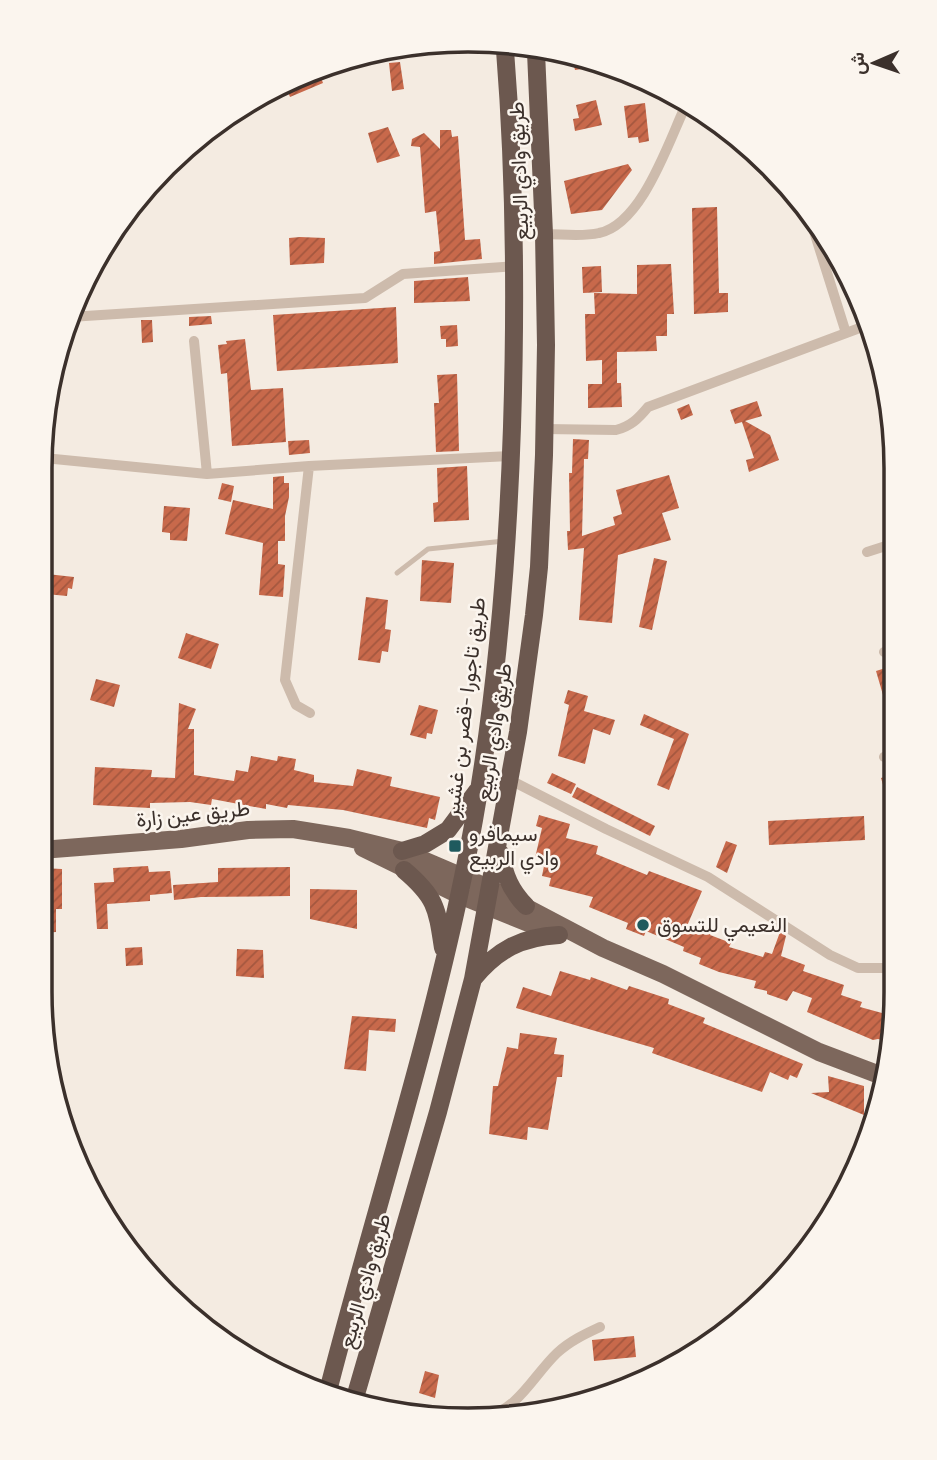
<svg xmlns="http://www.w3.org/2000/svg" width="937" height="1460" viewBox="0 0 937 1460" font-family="'Titillium Web',Vazirmatn,sans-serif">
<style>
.building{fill:url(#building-hatch)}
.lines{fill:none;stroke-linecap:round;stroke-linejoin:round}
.service{stroke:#cdbbac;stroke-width:5}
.minor{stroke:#cdbbac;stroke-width:10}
.primary{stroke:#7d675c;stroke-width:18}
.trunk{stroke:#6c584f;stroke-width:18}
.poi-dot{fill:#1f5a5e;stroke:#fbf5ee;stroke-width:2.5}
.labels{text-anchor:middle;stroke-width:5;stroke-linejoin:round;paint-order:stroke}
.street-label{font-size:21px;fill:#3b302b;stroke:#fbf5ee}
.poi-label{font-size:21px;fill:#3b302b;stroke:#fbf5ee;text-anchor:start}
.rim{fill:none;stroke:#3b302b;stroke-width:3.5}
</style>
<defs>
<pattern id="building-hatch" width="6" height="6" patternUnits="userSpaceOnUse" patternTransform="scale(1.75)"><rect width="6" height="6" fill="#c8694b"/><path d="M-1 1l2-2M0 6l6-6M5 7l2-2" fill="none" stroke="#a4573f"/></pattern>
</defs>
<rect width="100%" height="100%" fill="#f4ebe1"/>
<path class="building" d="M571,54L580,55L603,66L575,70Z
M400,62L404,89L392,91L389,63Z
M320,75L323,83L290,97L286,87Z
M596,100L602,125L575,131L573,119L579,118L576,105Z
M645,103L649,141L639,143L638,137L628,138L624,106Z
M388,127L400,156L377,163L368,133Z
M440,130H451L452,137L458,136L465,240L480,239L482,259L434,264V252L440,251L436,211L425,213L420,147L411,146L412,139L424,133L440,149Z
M628,164L632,170L602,210L571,214L564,181Z
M717,207L719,293H728V312L694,314L692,208Z
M300,237L325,238L324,263L290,265L289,238Z
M671,264L674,314H667V336H656L657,351L617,352V383H621L622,407L588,408V384H602V360L586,361L585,314H595L594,293L637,294V265Z
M601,266L602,292L583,293L582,267Z
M468,277L470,301L414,303V281Z
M396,307L398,363L277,371L273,315Z
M211,316L212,324L189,326V317Z
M141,320H152L153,342L142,343Z
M457,325L458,346L446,347V339H441L440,326Z
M245,339L251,390L283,388L286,442L232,446L227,373L221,374L218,345L227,344L226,341Z
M457,374L459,451L436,452L434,403H439L437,375Z
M757,401L762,416L745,421L770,435L779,460L749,472L746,460L754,458L742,422L735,424L730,410Z
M689,404L693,415L681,420L677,409Z
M573,439L589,440L588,459H584L582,536L615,525L613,517L622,514L616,490L669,475L679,508L662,513L671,540L618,555L612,623L579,620L584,548L568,550L567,531H570L569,473H572Z
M309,440L310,453L289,455L288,441Z
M467,466L469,520L434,522L433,503L438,502L437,468Z
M284,476V483H289V497L285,516V541H278V564L285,565L283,597L259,595L263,543L225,534L233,500L273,509V477Z
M222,483L234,486L231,502L218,499Z
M164,506L190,508L187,541L170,540V533L162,532Z
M654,558L667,561L652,630L639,627Z
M422,560L454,563L451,603L420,601Z
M47,574L74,577L72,589L68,588L67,596L46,594Z
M366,597L388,600L385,629L391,630L388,652L382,651L380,663L358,660Z
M186,633L219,644L211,669L178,658Z
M895,665V691L883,695L876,671Z
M96,679L120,685L114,707L90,700Z
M568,690L588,696L584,711L615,720L610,735L593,729L585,764L558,756L569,705L564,703Z
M179,703L196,709L188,729H194V775L234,781L236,770L248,772L251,756L277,761L278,756L296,759L294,770L314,775V782L353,786L357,769L392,777L390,786L440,797L435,820L429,818L427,828L343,810L288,805L287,808L266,804V809L212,799L211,805L190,802L150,803V808L93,805L95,767L152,770L151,777L175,778Z
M419,705L438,710L432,734L427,733L426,739L410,735Z
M895,712L894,745L887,747L883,713Z
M644,714L689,734L669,790L657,785L674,739L640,725Z
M552,773L576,784L571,794L547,783Z
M894,774V792L886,795L881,778Z
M577,787L655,826L650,836L572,797Z
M539,815L570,824L566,838L598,846L596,854L647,875L649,871L702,891L687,926L711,933L710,935L731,943L729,947L763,957L765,952L772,954L780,932L786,936L781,956L805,965L803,971L844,985L841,995L862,1002L860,1007L893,1016V1033L890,1042L878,1039L873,1040L807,1012L812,998L793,991L787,1001L767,994V991L754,988L756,981L719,972L699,964L701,958L683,951L684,947L646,931L644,936L626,929L628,923L589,907L593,897L549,886L551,878L542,876L545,861L535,858L542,828L536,826Z
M864,816L865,840L769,845L768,821Z
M726,841L737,845L727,873L716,867Z
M148,866L149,872L170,871L172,893L150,895V901L107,904L108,929H97L94,883L114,882L113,868Z
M290,867V896L201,897L174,900L173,885L218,882V868Z
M41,868L62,869V909H56V932L41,933Z
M310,889L357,890V929L310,919Z
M142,947L143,965L126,966L125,948Z
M237,949L263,950L264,978L236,976Z
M560,971L590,980L591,977L627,990L629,986L669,999L668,1004L705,1018L703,1023L803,1064L797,1078L790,1075L788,1080L770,1072L762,1092L652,1053L654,1048L516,1008L523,987L551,996Z
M352,1016L396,1019L395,1032L369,1030L366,1071L344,1069Z
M520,1033L557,1038L554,1054L564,1055L562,1077H557L548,1130L528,1127L527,1140L489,1134L493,1086H498L507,1047L518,1049Z
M828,1076L864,1086V1115L811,1093L829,1092Z
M634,1336L636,1357L594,1361L592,1340Z
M425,1371L439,1375L435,1398L419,1393Z"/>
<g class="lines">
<path class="service" d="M397,573L428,549L504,541"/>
<path class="minor" d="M806,206L846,333
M544,234C562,234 582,237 599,233C642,224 668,143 685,107
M70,317L365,298L403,274L516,266
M194,341L207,474
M545,429L616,430C631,426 638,419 648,407L865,326
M44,458L207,474L309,466L511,456
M309,466L285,680L296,705L310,713
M867,552L895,543
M884,652L895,649
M884,757L894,753
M510,780L606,829L708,877L830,955L858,968H893
M356,1395L369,1403
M484,1418C519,1409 533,1376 557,1353C570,1341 585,1334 600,1327
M464,1419L481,1418"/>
<path class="primary" d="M363,848L459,895L558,935
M41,850L181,839L248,830L293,829L349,838L402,851L491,889L603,948L663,974L819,1052L885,1077"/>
<path class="trunk" d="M402,851L425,844L448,830L477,791
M501,854C504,875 511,891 526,906
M404,870C436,897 437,908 443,948
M473,979C497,950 521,937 559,935
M327,1395C371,1222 427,1052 463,877C494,729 507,578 512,427C516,301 515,176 505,50
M354,1401L438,1112L473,979L518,732L534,615L539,567L544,455L546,345L544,234L536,52"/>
</g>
<g class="poi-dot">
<rect x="448" y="839" width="14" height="14" rx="3.5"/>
<circle cx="643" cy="925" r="7"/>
</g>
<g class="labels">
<g class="street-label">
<text transform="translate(519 171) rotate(-92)" y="7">طريق وادي الربيع</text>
<text transform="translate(465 707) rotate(-83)" y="7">طريق تاجورا -قصر بن غشير</text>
<text transform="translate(494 732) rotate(-81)" y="7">طريق وادي الربيع</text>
<text transform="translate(193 814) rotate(-6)" y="7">طريق عين زارة</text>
<text transform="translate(365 1281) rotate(-74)" y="7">طريق وادي الربيع</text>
</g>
<g class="poi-label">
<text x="469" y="841">سيمافرو<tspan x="469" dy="24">وادي الربيع</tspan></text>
<text x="657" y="932">النعيمي للتسوق</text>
</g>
</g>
<path d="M0 0H937V1460H0ZM468 52H468A416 416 0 0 1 884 468V992A416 416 0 0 1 468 1408H468A416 416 0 0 1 52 992V468A416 416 0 0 1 468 52Z" fill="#fbf5ee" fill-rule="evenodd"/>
<path class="rim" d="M468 52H468A416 416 0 0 1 884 468V992A416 416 0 0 1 468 1408H468A416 416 0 0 1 52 992V468A416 416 0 0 1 468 52Z"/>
<g transform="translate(874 63) rotate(268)" stroke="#fbf5ee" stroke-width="5" paint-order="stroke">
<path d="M0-5L12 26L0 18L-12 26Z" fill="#3b302b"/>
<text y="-10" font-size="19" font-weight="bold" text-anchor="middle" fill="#3b302b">ش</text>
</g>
</svg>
